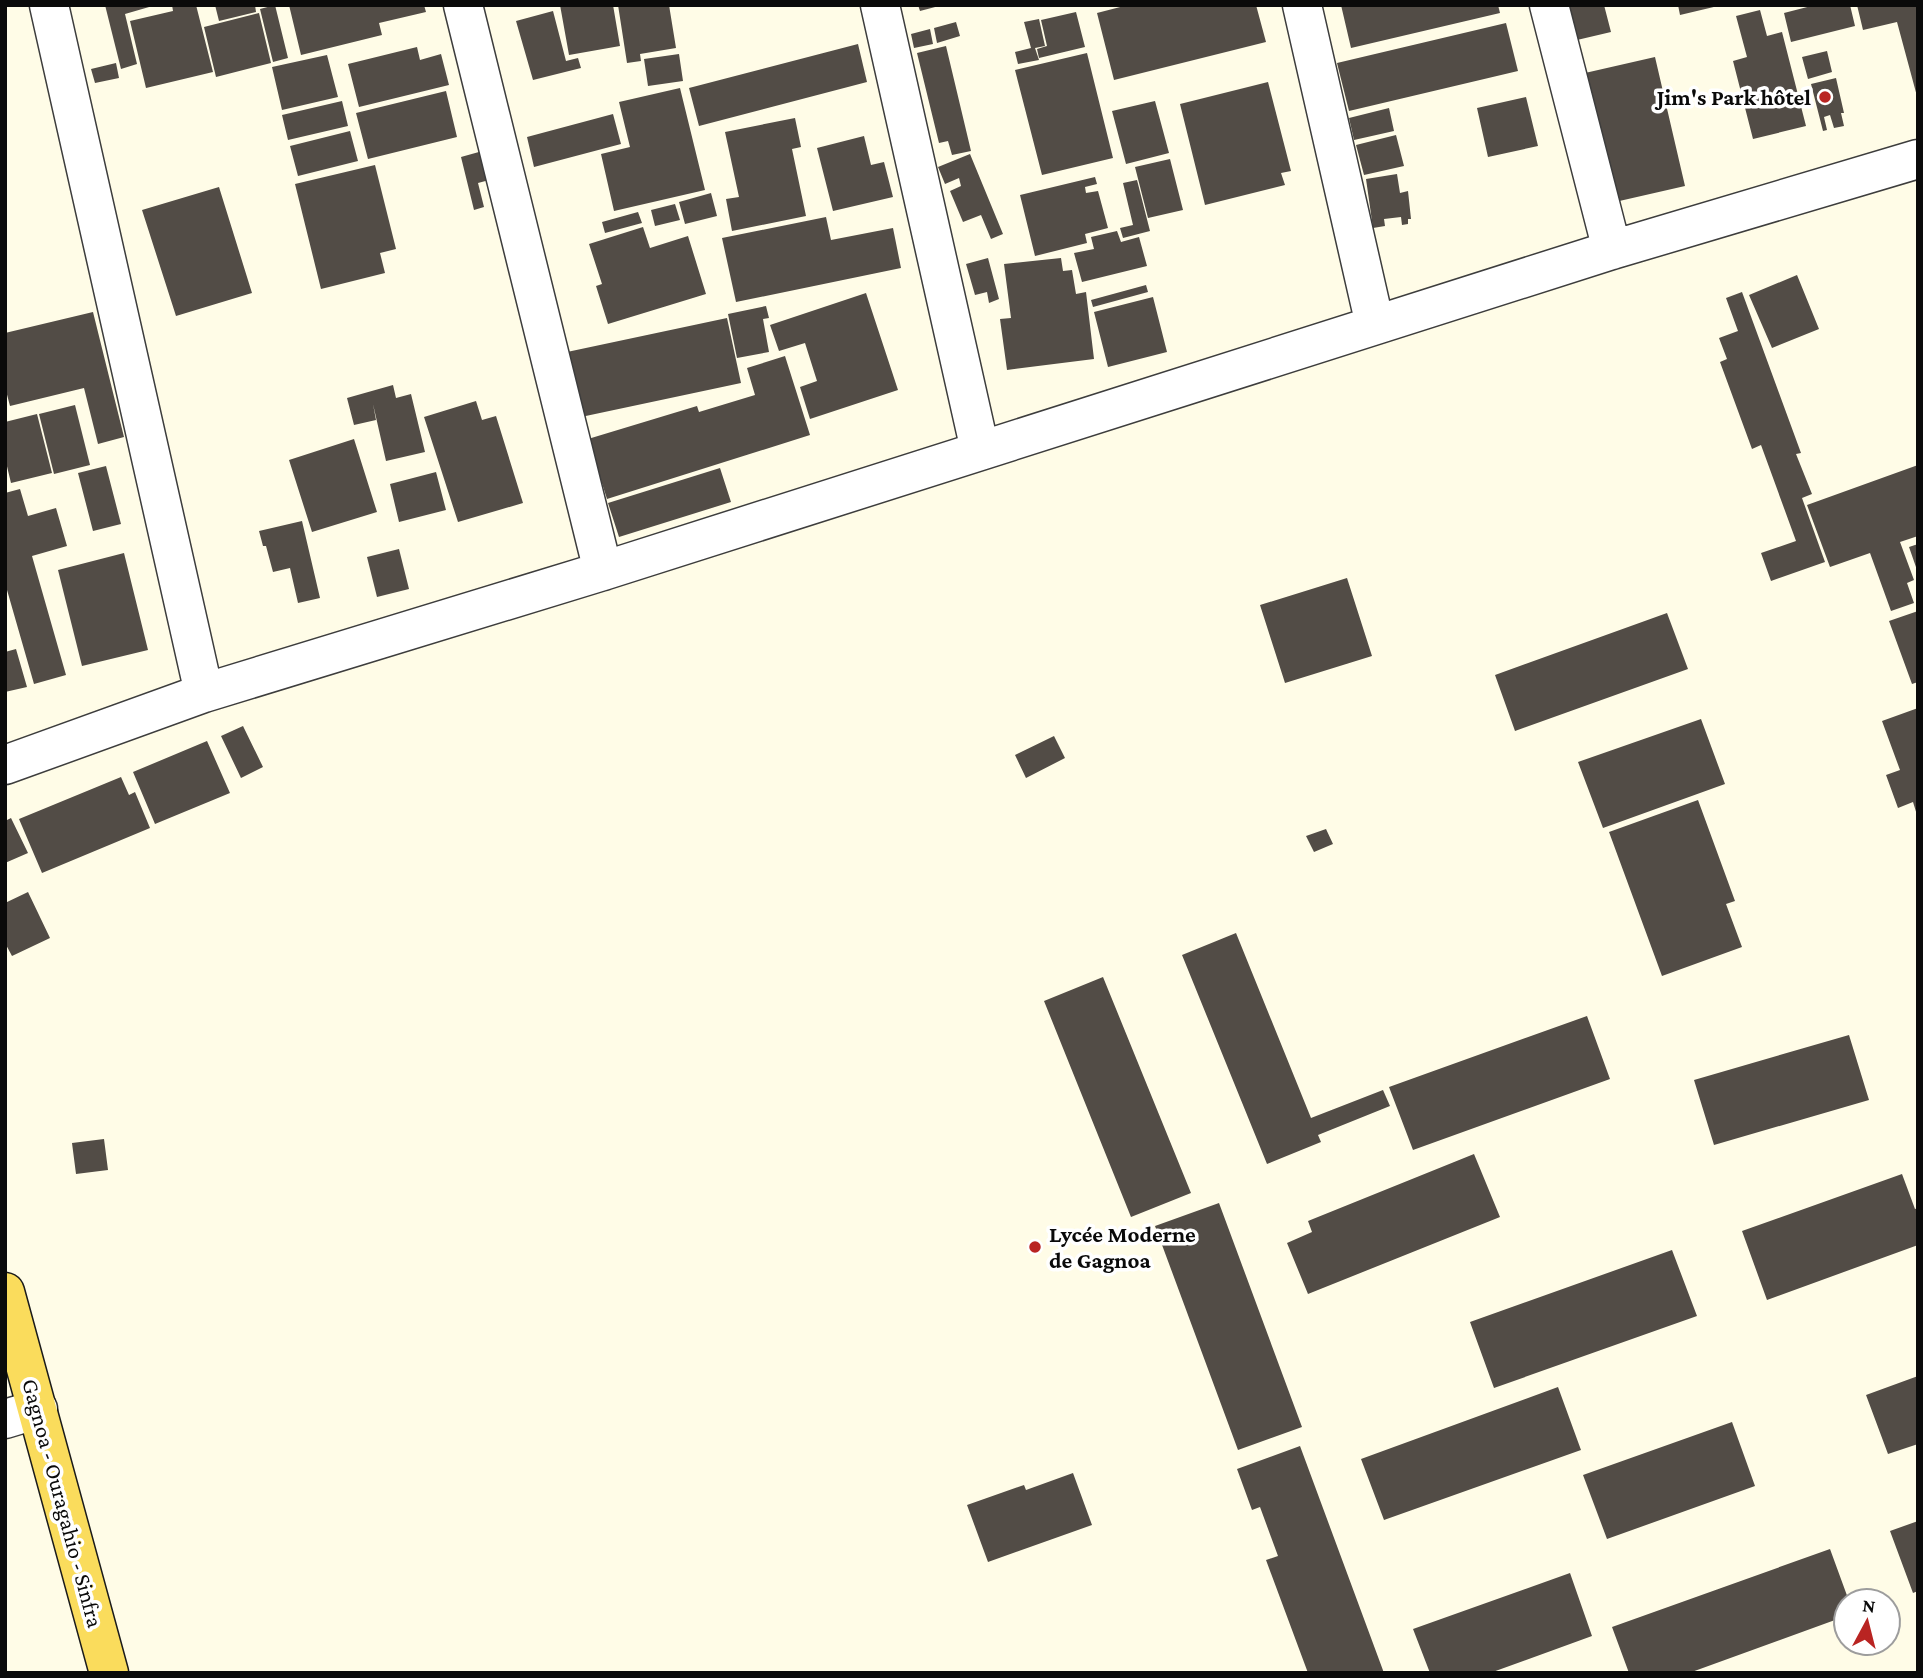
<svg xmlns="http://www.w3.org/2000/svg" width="1923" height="1678" viewBox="0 0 1923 1678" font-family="'Crimson Pro',serif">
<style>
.building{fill:#524c46}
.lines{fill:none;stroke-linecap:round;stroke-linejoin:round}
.minor-casing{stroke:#3d3d3d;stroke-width:41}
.major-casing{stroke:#1b1b1b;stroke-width:41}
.minor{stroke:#fff;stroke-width:38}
.major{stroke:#fadc5c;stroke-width:38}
.poi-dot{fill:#b92422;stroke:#fff;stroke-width:2.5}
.labels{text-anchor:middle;stroke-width:7;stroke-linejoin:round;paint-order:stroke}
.poi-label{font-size:23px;font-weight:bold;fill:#0a0a0a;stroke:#fff;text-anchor:end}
.street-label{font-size:23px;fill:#0a0a0a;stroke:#fff}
</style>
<rect width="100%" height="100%" fill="#fffce7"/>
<path class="building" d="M105,5H156L125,14L137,64L121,69Z
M172,5H196L213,72L146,88L130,21L173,11Z
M215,5H255L256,12L219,21Z
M275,5L288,58L273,62L260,9Z
M289,5H424L426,12L379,23L382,35L301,55Z
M560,5H613L620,46L569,55Z
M618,5H669L676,48L640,54L641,61L627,63Z
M918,5H939V6L920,11Z
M1128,5H1256L1266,42L1114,80L1097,13Z
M1341,5H1498L1500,13L1351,48Z
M1569,5H1604L1611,32L1577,40Z
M1678,5H1718V6L1680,15Z
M1815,5H1850L1855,26L1791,42L1784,13Z
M1857,5H1918V100L1897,22L1863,30Z
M1760,10L1767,36L1782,32L1806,126L1753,139L1733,61L1747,57L1736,16Z
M553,11L566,61L578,58L581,68L533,80L516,21Z
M1076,12L1085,47L1039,58L1037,49L1047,46L1041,20Z
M259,13L271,63L216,77L204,27Z
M1039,19L1045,46L1035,48L1039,60L1018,64L1015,52L1031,48L1024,22Z
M956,22L960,36L937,43L934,28Z
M1506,23L1518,71L1349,111L1337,63Z
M930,29L933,44L914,48L911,34Z
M858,44L867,82L699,126L689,88Z
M946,46L971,151L952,155L948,141L939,143L917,53Z
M417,47L420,60L441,54L449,85L359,107L348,64Z
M1827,51L1832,72L1808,79L1802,57Z
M1087,53L1113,158L1042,175L1015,70Z
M679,54L683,81L648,86L644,59Z
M327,55L338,97L282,110L272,67Z
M1655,57L1685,186L1615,202L1585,73Z
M116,63L119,78L95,83L91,69Z
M1836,78L1844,113H1841L1844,126L1834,128L1830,115L1824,117L1827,130L1823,131L1811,84Z
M1268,82L1291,171L1281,173L1285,185L1205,205L1180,104Z
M680,88L705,190L614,211L601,154L630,147L619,102Z
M446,91L457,137L368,159L356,113Z
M1526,97L1538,146L1488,157L1477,108Z
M342,101L348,126L288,140L282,115Z
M1155,101L1169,153L1126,164L1112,111Z
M1389,108L1394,131L1354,140L1349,118Z
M613,114L621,144L534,167L527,137Z
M795,118L801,147L792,149L806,216L732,231L726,199L739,197L725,132Z
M350,131L358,161L298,176L290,146Z
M1396,135L1404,166L1364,175L1356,145Z
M864,136L871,165L884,162L893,197L833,211L817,148Z
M486,150L493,179L478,183L484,207L474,210L461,157Z
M970,154L1003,234L991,239L981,215L963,222L950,191L961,186L959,178L945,184L938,167Z
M1170,159L1183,210L1148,218L1135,167Z
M375,165L396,249L380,253L385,273L321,289L295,184Z
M1397,174L1400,193L1408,191L1411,219H1408V224L1402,225L1401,217L1384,219L1385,226L1373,228L1366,179Z
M1095,177L1097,184L1085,187L1086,193L1098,191L1108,228L1085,234L1087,243L1035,256L1020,195Z
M1137,180L1150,231L1123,238L1120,228L1133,225L1123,183Z
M219,187L252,293L176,316L142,210Z
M711,193L717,216L685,224L679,202Z
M675,204L680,220L655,226L651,210Z
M638,212L642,223L605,233L602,222Z
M826,217L831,240L893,228L901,268L736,302L722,238Z
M643,227L650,248L688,236L706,294L608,324L596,286L602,284L589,244Z
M1117,231L1121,242L1139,237L1147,266L1082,282L1074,253L1094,249L1091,237Z
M988,258L999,299L989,303L987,292L975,295L966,264Z
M1061,258L1063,271L1072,270L1076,294L1086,292L1094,359L1007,370L1000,319L1011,318L1004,264Z
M1797,275L1819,329L1772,348L1749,295Z
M1146,285L1148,292L1093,307L1091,300Z
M1742,292L1801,453L1796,454L1812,494L1802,498L1825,562L1771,581L1761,553L1796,541L1761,445L1752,449L1720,362L1727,359L1719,338L1738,331L1726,298Z
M866,293L898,390L810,419L800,387L817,381L805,343L779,351L770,325Z
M1153,297L1167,352L1108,367L1094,312Z
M766,306L769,318L763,319L769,352L737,358L728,314Z
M93,312L124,437L98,444L84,388L10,406L5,387V333Z
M727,318L741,383L581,417L567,352Z
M785,356L810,435L607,499L588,439L697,406L699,412L755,395L747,368Z
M393,385L396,398L411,394L425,452L386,461L373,404L376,420L354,425L347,398Z
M476,401L482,420L496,416L523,503L458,522L424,417Z
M75,405L90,465L54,474L39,414Z
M37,414L52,473L11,483L5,458V422Z
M354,439L377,512L312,532L289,460Z
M1918,465V536L1900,542L1914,580L1907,583L1914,603L1891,611L1870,553L1830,567L1807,505Z
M106,466L121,524L93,531L78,473Z
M720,468L731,502L619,537L608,503Z
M436,472L446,510L399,522L390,484Z
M20,489L28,516L56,508L67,546L32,556L66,675L34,684L5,583V493Z
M302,521L320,598L298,603L290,568L273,572L266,546H263L259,531Z
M1918,544V570H1917L1909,547Z
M399,549L409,589L377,597L367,557Z
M124,553L148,650L82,666L58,570Z
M1347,578L1372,656L1285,683L1260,605Z
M1918,611V682L1912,684L1889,621Z
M1667,613L1688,669L1515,731L1495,675Z
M16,649L27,687L5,692V652Z
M1918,708V815H1917L1913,802L1898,808L1886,775L1900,770L1882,721Z
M1701,719L1725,784L1603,828L1578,762Z
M243,726L263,767L241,778L221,736Z
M1054,736L1065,758L1026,778L1015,755Z
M207,741L230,793L155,824L133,772Z
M121,777L129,795L135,792L150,828L42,873L19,819Z
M1698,800L1735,901L1726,904L1742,947L1662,976L1609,832Z
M11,818L28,853L5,863V821Z
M1326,829L1333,844L1314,852L1306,836Z
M28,892L50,938L12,956L5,943V903Z
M1236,933L1311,1118L1383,1090L1390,1106L1318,1135L1321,1142L1267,1164L1182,955Z
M1103,977L1191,1193L1131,1217L1044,1001Z
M1587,1016L1610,1079L1413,1150L1389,1087Z
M1849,1035L1869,1100L1714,1145L1694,1080Z
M104,1139L108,1170L76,1174L72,1143Z
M1474,1154L1500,1217L1308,1294L1287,1243L1312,1232L1308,1221Z
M1902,1174L1915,1209L1918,1208V1245L1767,1300L1742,1231Z
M1219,1203L1302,1427L1238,1450L1155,1226Z
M1672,1250L1697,1316L1494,1388L1470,1322Z
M1918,1376V1444L1888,1454L1866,1395Z
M1558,1387L1581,1450L1384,1520L1361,1459Z
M1732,1422L1755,1486L1607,1539L1583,1475Z
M1300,1446L1384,1673H1308L1266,1560L1278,1556L1260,1507L1252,1510L1237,1469Z
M1073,1473L1092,1525L988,1562L967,1505L1024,1485L1026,1490Z
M1918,1521V1591L1913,1593L1890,1531Z
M1830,1549L1849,1601H1846V1616L1689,1673H1629L1612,1627Z
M1570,1573L1592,1636L1490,1673H1430L1413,1629Z"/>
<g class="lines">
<defs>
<path id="minor" d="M49,5L204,693
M463,5L603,571
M880,5L980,450
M1302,5L1375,325
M1549,5L1612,250
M5,765L204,693L603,571L1612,250L1918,159
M5,1419L38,1409"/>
<path id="major" d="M5,1292L109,1673"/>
</defs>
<use href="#minor" class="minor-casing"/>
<use href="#major" class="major-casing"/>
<use href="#minor" class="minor"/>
<use href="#major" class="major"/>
</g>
<g class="poi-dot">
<circle cx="1825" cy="97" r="7"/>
<circle cx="1035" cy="1247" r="7"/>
</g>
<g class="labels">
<g class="poi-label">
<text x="1811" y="105">Jim's Park hôtel</text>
<text x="1049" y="1242" text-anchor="start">Lycée Moderne<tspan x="1049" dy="26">de Gagnoa</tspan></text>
</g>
<g class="street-label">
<text transform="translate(63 1503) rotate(75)" y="8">Gagnoa - Ouragahio - Sinfra</text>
</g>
</g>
<rect width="1923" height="1678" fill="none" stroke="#0a0a0a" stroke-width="14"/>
<g transform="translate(1867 1622) rotate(7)"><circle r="33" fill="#ffffff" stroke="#9d9d9d" stroke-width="2"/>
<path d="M0-5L12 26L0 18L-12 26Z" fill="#b92422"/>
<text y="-10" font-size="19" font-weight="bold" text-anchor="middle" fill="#0a0a0a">N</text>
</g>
</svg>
